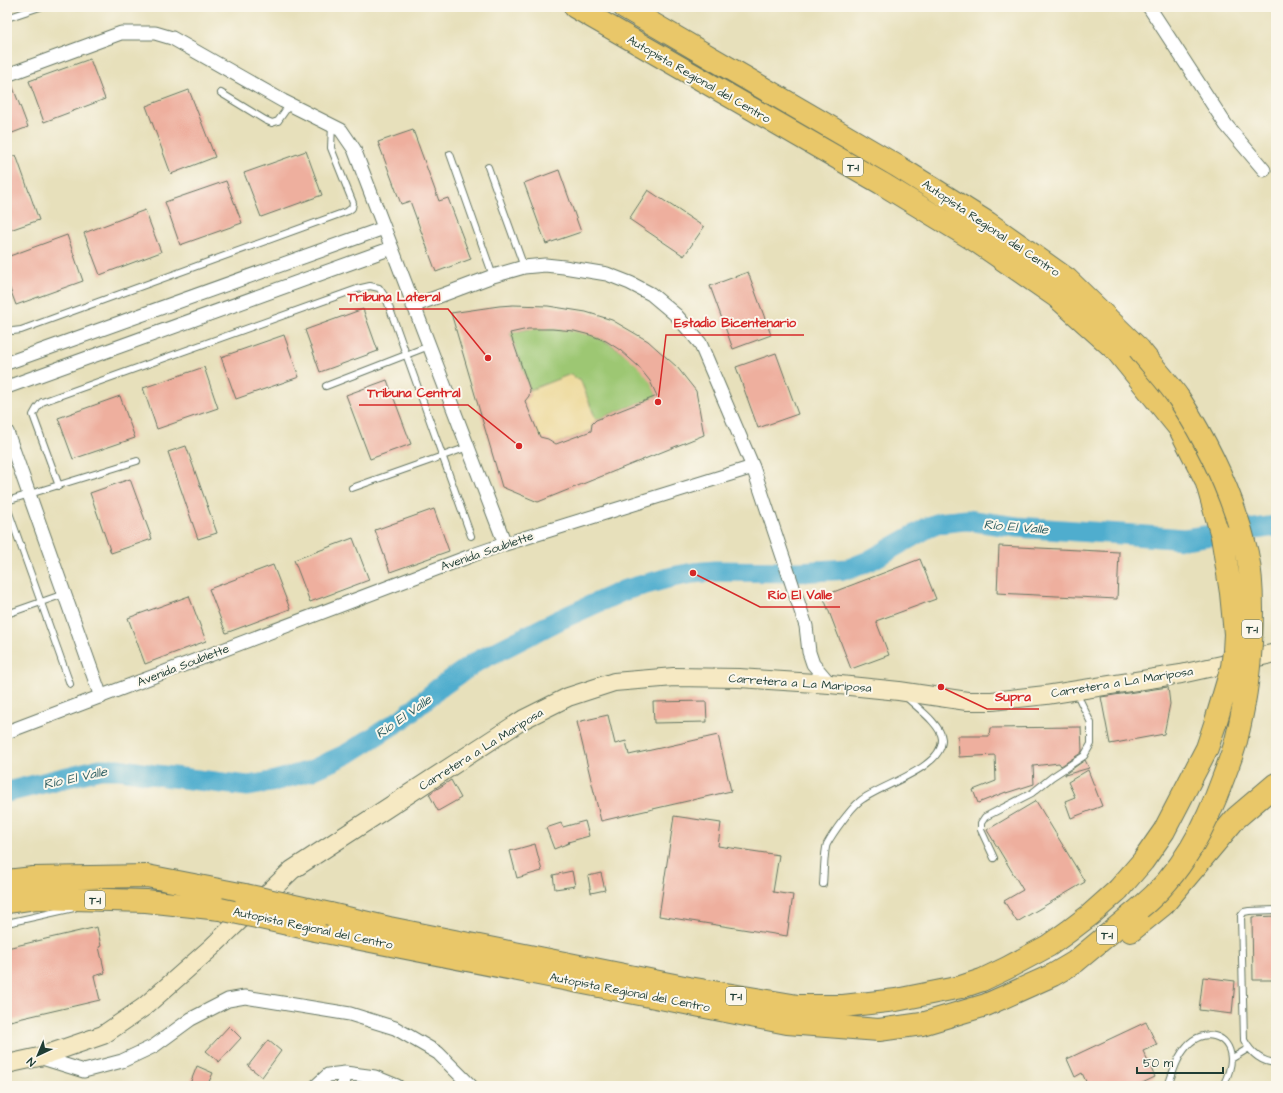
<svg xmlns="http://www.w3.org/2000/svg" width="1283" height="1093" viewBox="0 0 1283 1093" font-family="'Architects Daughter',sans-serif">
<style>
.green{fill:#9dc773;stroke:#5e8254}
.sand{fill:#eeda9e;stroke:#868c69}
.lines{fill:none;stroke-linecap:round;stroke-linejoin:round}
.river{stroke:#50adce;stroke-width:21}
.building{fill:#eeaf9e;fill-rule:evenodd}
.lane-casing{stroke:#657663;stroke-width:8}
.street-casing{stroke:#657663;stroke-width:15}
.secondary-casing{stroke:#657663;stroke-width:20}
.highway-casing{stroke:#657663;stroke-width:24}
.lane{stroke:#fff;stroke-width:6}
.street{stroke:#fff;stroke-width:13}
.secondary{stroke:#f6e9c3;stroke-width:18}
.highway{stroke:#e9c769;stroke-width:22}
.highway-bridge-casing{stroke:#657663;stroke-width:24;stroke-linecap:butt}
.highway-bridge{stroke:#e9c769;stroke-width:22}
.labels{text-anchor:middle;stroke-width:4;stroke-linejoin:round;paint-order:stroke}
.shield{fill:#fbf7ec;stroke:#61756b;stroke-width:1}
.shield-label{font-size:11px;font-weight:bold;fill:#1f3d34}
.street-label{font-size:12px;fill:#1f3d34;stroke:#fbf7ec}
.water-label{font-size:13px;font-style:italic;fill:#2e5f62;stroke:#fbf7ec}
.leader{fill:none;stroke:#d62828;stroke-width:1.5}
.callout-dot{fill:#d62828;stroke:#fbf7ec;stroke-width:1.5}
.callout-label{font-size:13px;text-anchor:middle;font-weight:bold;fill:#d62828;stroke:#fbf7ec;stroke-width:4;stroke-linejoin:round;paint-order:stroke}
</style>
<rect width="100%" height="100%" fill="#fbf7ec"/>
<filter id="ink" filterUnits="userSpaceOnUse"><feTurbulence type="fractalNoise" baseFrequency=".025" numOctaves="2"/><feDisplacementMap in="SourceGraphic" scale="8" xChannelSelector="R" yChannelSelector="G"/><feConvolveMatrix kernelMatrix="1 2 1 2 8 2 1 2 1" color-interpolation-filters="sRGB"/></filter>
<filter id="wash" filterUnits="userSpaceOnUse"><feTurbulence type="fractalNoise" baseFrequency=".012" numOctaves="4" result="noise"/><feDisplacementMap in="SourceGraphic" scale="16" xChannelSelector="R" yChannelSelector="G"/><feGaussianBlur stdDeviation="0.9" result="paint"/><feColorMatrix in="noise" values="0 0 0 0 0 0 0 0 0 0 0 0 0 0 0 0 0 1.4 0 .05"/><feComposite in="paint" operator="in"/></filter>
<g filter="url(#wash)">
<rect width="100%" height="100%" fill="#e7e0bb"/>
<path class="green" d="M544,328C556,329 569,329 581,332C606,338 638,359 651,381C653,386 655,391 657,396L596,420L580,379L574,378L571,374L530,390L510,333L528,329Z"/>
<path class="sand" d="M571,374L574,378L580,379L596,420L592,424V430L554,445L540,439L524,400L529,396L530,390Z"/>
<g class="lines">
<path class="river" d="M7,792L100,769H119L156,775L248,786L271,782L310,771L347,754L402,719L439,688L476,662L559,620L625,590L672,577L693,573L715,571L798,572L849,569L869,561L927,528L939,523L955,521L967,520L1017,527L1121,534L1184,539L1276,526"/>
</g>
<g id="blocks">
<path class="building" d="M90,59L105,99L44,122L29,81Z
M11,82L28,127L7,135V83Z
M189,90L215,157L171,174L146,106Z
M413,130L439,201L448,198L471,259L436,272L410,201L401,204L378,142Z
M306,151L322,195L261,217L244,173Z
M16,155L39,220L7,231V159Z
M559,170L581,232L546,244L524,183Z
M226,181L242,223L180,245L165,202Z
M648,190L704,227L684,256L629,219Z
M145,210L161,252L100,275L84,233Z
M67,235L83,281L16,305L7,281V257Z
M748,272L771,335L733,349L710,286Z
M513,305L548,306L586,312L612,320L648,341L677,367L696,391L704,435L538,502L502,487L451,313L499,306ZM528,329H552L574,331L590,335L606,341L620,350L638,366L650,381L657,396L596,420L592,424L591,431L556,444L548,439L540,437L525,401L529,396L530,390L510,333Z
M363,309L378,351L320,372L305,330Z
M284,335L299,377L236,399L221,357Z
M776,353L798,414L758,428L736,367Z
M204,367L218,408L157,429L143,388Z
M387,380L411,444L370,459L346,395Z
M120,396L135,438L73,459L58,418Z
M186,446L217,533L198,539L168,452Z
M130,479L152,539L111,553L90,493Z
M434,509L449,551L390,572L375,530Z
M353,538L369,580L310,602L294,560Z
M999,546L1119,552L1117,599L997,593Z
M920,559L936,599L876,621L889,655L851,669L823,596Z
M273,565L290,609L226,633L209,589Z
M189,596L206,641L145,664L128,618Z
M1168,687L1170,704L1164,734L1110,744L1101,697Z
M706,701L707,722L654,723L653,702Z
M608,715L615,744L626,741L629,755L718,735L731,791L601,821L577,722Z
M1081,727L1082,751L1081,753L1061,766L1059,763L1033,766L1034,784L1006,793V792L978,803L973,790L996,781L995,755L959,757L958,736H989L990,728Z
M1085,760L1089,768L1065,775V774Z
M1088,770L1102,806L1071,818L1065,801L1075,797L1068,782Z
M451,780L461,798L438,811L429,794Z
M1036,801L1085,882L1017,922L1004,901L1023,890L987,830Z
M674,816L721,823L718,846L779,855L773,892L793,895L787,936L659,916Z
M585,821L589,836L568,842L569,843L554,849L546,828L561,823L563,827Z
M535,844L542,871L517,878L510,851Z
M572,871L575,886L555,889L553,875Z
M601,873L605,890L591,893L588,876Z
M1276,916V980H1253L1252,917Z
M97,927L101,946L99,947L105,973L94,976L100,1000L10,1021L7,1008V948Z
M1203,977L1235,981L1232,1014L1199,1010Z
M1146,1022L1157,1045L1143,1051L1155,1077L1136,1086H1088L1082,1073L1075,1077L1067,1059Z
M229,1026L241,1038L219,1062L206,1051Z
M268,1040L281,1051L262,1077L248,1066Z
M197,1066L213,1073L207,1086H189Z"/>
</g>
</g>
<g filter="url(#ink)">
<use href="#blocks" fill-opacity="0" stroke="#657663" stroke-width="1"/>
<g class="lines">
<defs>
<path id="lane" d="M7,18L40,7
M221,93L265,120L272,123L278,121L290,104
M450,154L493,276
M488,167L524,267
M7,329L13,331L21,330L348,211L352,208L353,203L331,148L332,125
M326,386L429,346
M59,486L33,415L37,408L42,402L357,289L370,286L379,288L386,298L471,536
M352,488L468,447
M7,501L137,461
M7,507L70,684
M7,614L64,594
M994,858L981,830V823L985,817L1032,793L1052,777L1084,756L1091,744V723L1076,692
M823,884C824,875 824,851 827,844C833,833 850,809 860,801C879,785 943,769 942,739C941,724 915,706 905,696
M1276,910L1249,911L1244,912L1241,916L1244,1040C1251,1053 1261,1062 1276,1063
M7,923L74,908
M1231,1059L1249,1048
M1168,1086C1173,1072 1177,1057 1187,1046C1202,1028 1230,1033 1231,1059C1231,1068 1227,1078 1223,1086"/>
<path id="street" d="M1149,7L1226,125L1264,170
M7,75L121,33H155L172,38L283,101L341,130L354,149L505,544
M413,306L493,276L524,267L545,265L564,267L607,274L630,283L651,294L676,315L700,343L753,467L806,626L809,652L813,664L830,684
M7,363L384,228
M7,387L392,248
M7,432L101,697
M7,732L473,555L505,544L753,467
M39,1057L84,1071L122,1061L154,1046L191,1019L228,1000L245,997L350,1014L395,1028L438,1053L471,1086
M316,1086L328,1075L345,1073
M343,1086L345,1073L375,1077L397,1086"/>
<path id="secondary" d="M7,1064L39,1057L103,1035L144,1007L212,947L292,870L524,719L568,697L614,682L674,677L739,678L830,684L899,691L967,701H992L1046,695L1181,674L1276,653"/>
<path id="highway" d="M575,7L881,183L976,241L1057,297L1116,350L1180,429L1206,480L1222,536
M624,7L897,166L988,223L1067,279L1139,349
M7,881L33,878L147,876L245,895
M7,902L36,898L146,901L220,909
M330,914L389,928L689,988L798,1006H843L896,1000L961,987L982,980L1007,968L1048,946L1069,931L1090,915L1118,890
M315,930L787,1023L879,1030L922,1024L986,1005L1053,975L1075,962L1140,908
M1131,931L1163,905L1236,818L1276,784"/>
</defs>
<use href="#lane" class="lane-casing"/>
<use href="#street" class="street-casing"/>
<use href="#secondary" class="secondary-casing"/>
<use href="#highway" class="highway-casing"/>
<use href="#lane" class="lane"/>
<use href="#street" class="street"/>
<use href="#secondary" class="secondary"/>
<use href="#highway" class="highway"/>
<defs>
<path id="highway-bridge" d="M1139,349C1152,366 1168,382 1180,400C1210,447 1234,498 1247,553C1251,571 1252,590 1252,609C1252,653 1247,697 1236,741C1233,753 1228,765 1224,776C1206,826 1182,874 1140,908
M1118,890L1143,861L1164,831L1207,748L1216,721L1232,667L1234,651L1235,634L1231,593L1222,536
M245,895L330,914
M220,909L315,930"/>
</defs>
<use href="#highway-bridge" class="highway-bridge-casing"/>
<use href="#highway-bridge" class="highway-bridge"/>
</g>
</g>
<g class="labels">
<g class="shield">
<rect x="843" y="158" width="20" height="18" rx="3"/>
<rect x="1242" y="620" width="20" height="18" rx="3"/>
<rect x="85" y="891" width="20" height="18" rx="3"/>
<rect x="1097" y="926" width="20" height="18" rx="3"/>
<rect x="726" y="987" width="20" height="18" rx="3"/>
</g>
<g class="shield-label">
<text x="853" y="171">T-1</text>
<text x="1252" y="633">T-1</text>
<text x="95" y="904">T-1</text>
<text x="1107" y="939">T-1</text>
<text x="736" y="1000">T-1</text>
</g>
<g class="street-label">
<text transform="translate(699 79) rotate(30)" y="4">Autopista Regional del Centro</text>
<text transform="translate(991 228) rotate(34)" y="4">Autopista Regional del Centro</text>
<text transform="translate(487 551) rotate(-19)" y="4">Avenida Soublette</text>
<text transform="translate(183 665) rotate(-21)" y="4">Avenida Soublette</text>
<text transform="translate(1122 682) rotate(-9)" y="4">Carretera a La Mariposa</text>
<text transform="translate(800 683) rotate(4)" y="4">Carretera a La Mariposa</text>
<text transform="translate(481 749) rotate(-32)" y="4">Carretera a La Mariposa</text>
<text transform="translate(313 928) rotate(12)" y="4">Autopista Regional del Centro</text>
<text transform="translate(630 992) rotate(11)" y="4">Autopista Regional del Centro</text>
</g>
<g class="water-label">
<text transform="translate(1016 526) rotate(5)" y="5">Río El Valle</text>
<text transform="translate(403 716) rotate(-35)" y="5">Río El Valle</text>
<text transform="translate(75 777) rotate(-12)" y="5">Río El Valle</text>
</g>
</g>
<path class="leader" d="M488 358L448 309H339M658 402L666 335H804M519 446L468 405H359M693 573L760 607H840M941 687L987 709H1039"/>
<g class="callout-dot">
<circle cx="488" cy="358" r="4"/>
<circle cx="658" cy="402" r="4"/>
<circle cx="519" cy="446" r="4"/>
<circle cx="693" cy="573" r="4"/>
<circle cx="941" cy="687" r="4"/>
</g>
<g class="callout-label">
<text x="394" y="301">Tribuna Lateral</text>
<text x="735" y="327">Estadio Bicentenario</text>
<text x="414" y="397">Tribuna Central</text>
<text x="800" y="599">Río El Valle</text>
<text x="1013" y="701">Supra</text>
</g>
<rect width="1283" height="1093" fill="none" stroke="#fbf7ec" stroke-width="24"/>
<g transform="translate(38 1055) rotate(224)" stroke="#fbf7ec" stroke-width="3" paint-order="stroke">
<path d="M0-3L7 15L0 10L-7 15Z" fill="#1f3d34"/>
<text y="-6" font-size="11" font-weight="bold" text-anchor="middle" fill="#1f3d34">N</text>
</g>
<path d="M1137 1067v6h86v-6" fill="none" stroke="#1f3d34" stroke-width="2"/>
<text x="1143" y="1067" font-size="12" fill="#1f3d34" stroke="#fbf7ec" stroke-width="3" paint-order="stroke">50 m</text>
</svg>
